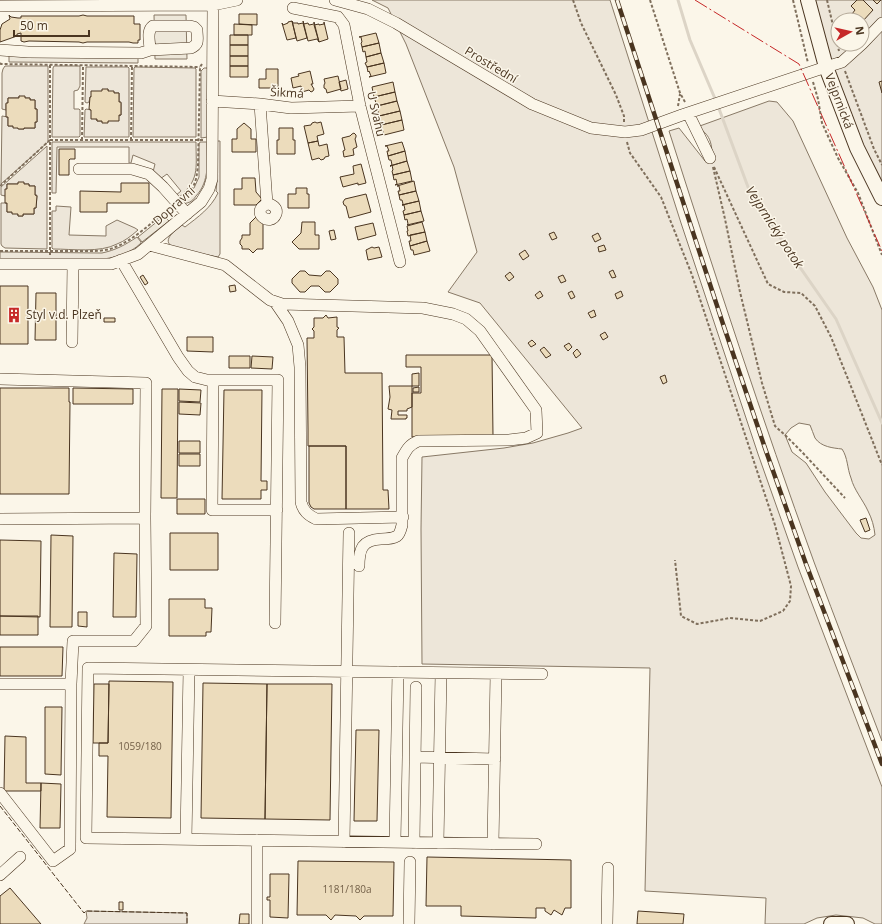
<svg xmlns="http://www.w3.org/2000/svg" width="882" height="924" viewBox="0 0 882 924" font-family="'Open Sans',sans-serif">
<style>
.green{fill:#ede6d9;stroke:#887966;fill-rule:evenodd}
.parking{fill:#ede7d9;stroke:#887966}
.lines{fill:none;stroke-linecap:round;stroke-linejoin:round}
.stream{stroke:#dcd4c6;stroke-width:3}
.building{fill:#ecdcbc;stroke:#4a3520}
.minor-casing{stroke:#4a3520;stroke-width:12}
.major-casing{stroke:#4a3520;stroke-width:16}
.path{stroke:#7f6f5c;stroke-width:2;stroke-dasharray:3 2;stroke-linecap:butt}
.minor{stroke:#fbf6e9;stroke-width:11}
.major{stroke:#fbf6e9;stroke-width:14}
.rail-casing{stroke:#4a3520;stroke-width:4.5}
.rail{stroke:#fbf6e9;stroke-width:3;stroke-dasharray:9;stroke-linecap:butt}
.fence{stroke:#4a3520;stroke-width:1;stroke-dasharray:5 2;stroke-linecap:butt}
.power{stroke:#c62828;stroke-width:1;stroke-dasharray:14 3 2 3;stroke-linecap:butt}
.labels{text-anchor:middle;stroke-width:3;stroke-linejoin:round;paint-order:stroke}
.number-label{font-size:10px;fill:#725f47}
.street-label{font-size:12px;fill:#4a3520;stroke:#fbf6e9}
.poi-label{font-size:12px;fill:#4a3520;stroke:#fbf6e9;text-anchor:start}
.water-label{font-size:13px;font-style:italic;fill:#4a3520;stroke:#fbf6e9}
</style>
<rect width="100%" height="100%" fill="#fbf6e9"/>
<path class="green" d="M372,0H610L681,223L758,454L798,567L882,787V924H875L863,918L836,915L817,918L804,924H765L766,898L645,891L650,668L422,664L421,529L422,457L504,448L533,443L568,433L582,428L480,303L448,292L477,252L454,167L406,44L388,8Z
M808,0H882V198ZM838,20H862V44H838Z
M5,66H48V142L1,184L2,116L8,117V126H13L18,128L19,129H24V128H35V122H37V109H35V100H30V98H25L19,96V98H8V103L6,104V110L2,109V73L3,69Z
M54,66H80V86L78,90L74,91V109H79L80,110V136L79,137H52L53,68Z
M86,67H128L129,68V137H84L85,110L86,109L91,110L97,121H108L121,115V103L119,102V93H114L108,91V89L90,97L89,102L87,103L85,102Z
M135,67L195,68L196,69V137H133L134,68Z
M204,68H208V137L201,138V71Z
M769,101L777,102L793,121L847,238L873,287L882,310V741C859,681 836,621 814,562C762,419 715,275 669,131L679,128L705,161L710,158L712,156C712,143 710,134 697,127ZM799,423L810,425C812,429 813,434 815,438C821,447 833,448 842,449C848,458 847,468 851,478C854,490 863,500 868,511C872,519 874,526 875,535L869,539L861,538L856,533L825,492L806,463L792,452L785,435L791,428Z
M217,141H220V254L218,257L176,249C159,241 174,232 182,225L185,227C198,217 211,208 218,193L216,191L217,181Z
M52,142H196C196,170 200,180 177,199L175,196L181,191L167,174L160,179L153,172L155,164L133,155L131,163H129V147H57L56,193H52Z
M200,142H207C207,161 210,181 196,196C192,202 187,205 180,202L194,188L199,177V144Z
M47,146V249L5,248L2,246L1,244V203H7V212H12L18,214V216H23V214H34V208H36L37,195H35V186H29V184H7V189L5,196L1,195V187Z
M56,206L71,207L69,235L106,236V226L117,220L135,228L138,230C131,236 125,241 117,244C100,253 72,249 53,249L52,248V211H56Z
M137,237L141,242V243C120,264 82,260 55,260C37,260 18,259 0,259V252L102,253C116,250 125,245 137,237Z
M86,911L187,913V924H84L87,918Z"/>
<path class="parking" d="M154,15H186L187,59H155Z
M9,55L138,56V63L9,62Z
M164,216L169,221L142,242L138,237Z"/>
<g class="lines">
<path class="stream" d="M678,0L690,40L716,101
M718,106L748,187L790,253L836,319L882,423"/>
</g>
<path class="building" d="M857,0H863L873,10L862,22V20H852L851,19L854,16L852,14L855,10L851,6Z
M873,0H881L877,4Z
M239,14H257V25L239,24Z
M9,15L11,17L18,18H21V16H79L83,15L87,16H134V24H140V40H138V43H133L129,42H87L83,43L79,42L29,41L24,42L21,41V33L17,34V36L0,42V30L2,24L10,19Z
M292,21L296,38L287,40L282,23L283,25L288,23V22Z
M292,21L293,23H298V24L303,23L307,38L297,41Z
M303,21L304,24L308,23L309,25L314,24V22L319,42L317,39L308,41Z
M324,22L328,39L319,42L314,25L319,24V25L324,24Z
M234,24L252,25V35H234Z
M376,33L379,43L362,47L361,43L362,42L361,37H359Z
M230,35H248V45H230Z
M379,43L381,53L366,57L365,51L363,52L362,47Z
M230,45H248V56H230Z
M381,53L384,63L367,67L365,63L367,62L366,57Z
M230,56H248V66H230Z
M384,63L386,73L369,77L371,76L369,71L368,72L367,67Z
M230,66H248V77H230Z
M266,69H278V88H259V79H266Z
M310,71L313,84H311L314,89L313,91L311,92L309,90L302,92L301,86L293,88L291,78L299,76L298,74Z
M338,76L341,89L327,93L326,89L324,88V85L325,83L324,79Z
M346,80L348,89L341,91L339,82Z
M882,81V93L879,82Z
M393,82L395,92L374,97L372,87Z
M102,89H108V91H114V93H119V102H121V115H119V121H108V123H102V121H97V119H91V110L89,109L90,97H91V91H102Z
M395,92L397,101L377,106L374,97Z
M19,96H25V98H30V100H35V109H37V122H35V128H24V129H18V128H13V126H8V117H6V103H8V98H19Z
M397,101L400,111L379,116L377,106Z
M400,111L402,120L381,125L379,116Z
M402,120L404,130L384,135L381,125Z
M315,122L317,123L321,122L324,134L317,136L318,141L308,143L304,126L311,125L312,123Z
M244,123L251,129V139H256V152H232V139H237V129Z
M279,128H293V140H295V154H277V140H279Z
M354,133L356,135V137L355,139L357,147L353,149L354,155L344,157L343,151L345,150L342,138L350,136L352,134Z
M318,141L319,146L327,144L329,156L325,157L324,159L321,160L319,158L312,160L308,143Z
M402,142L405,151L388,156L387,151H389L387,146H385Z
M59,149H75V159H70L69,160V175H59Z
M405,151L407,161L390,166L392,165L391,160H389L388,156Z
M407,161L410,171L393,175L392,171L393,170L392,165L390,166Z
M361,164L366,183L358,185V183L343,187L340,177L354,174L353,166Z
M410,171L412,181L395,185L397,184L396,179L394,180L393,175Z
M242,178H255L256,192L262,199L256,205H234V189H242Z
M414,181L416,191L399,195L398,191H400L399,186H397Z
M18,182H24V184H29V186H35V195L37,196L36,208H34V214H23V216H18V214H12V212H7V203H5V189H7V184H18Z
M121,183H149V203H107V212H80V191L121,192Z
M296,188H307V194H309V208H288V194H296Z
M416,191L419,201L402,205L403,204L402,200H400L399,195Z
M366,194L371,212L349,218L346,206L344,205L343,202L345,199Z
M419,201L421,211L404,215L403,211L405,210L404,205H402Z
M421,211L424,221L407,225L408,224L407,219L405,220L404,215Z
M256,217L263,223V249H257L253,253L249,249H242V246L240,244V241L242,238V235H250V223Z
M302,222H315V235H319V249H299L292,242L301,233Z
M422,222L425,232L408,236L407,231H408L407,226Z
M373,223L376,235L358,240L355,227Z
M334,230L336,239L331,240L329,231Z
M425,232L427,241L410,246L409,241H411L410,235Z
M554,232L557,238L552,240L549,234Z
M598,233L601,239L595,242L592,236Z
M427,241L430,251L414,255L413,250H411L410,246Z
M604,245L606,250L599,252L598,247Z
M372,247L374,248L379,247L382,257L368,260L366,250Z
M525,250L529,256L523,260L519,254Z
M613,270L616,277L612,278L609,272Z
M300,271H305L309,275L321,276L326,271H330L338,279V284L330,292H325L319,286H311L305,292H300L292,283V279Z
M510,272L514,277L509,281L505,276Z
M143,275L148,283L145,285L140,277Z
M563,275L566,281L561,283L558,277Z
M235,285L236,291L230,292L229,286Z
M0,286H28V344H0Z
M540,291L543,296L538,299L535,295Z
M572,291L575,297L571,299L568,293Z
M621,291L623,296L617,299L615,294Z
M36,293H56V340H35Z
M594,310L596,316L591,318L588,313Z
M326,315L328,318L337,317V327L339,328L337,330V337H344L345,373H382L383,490H388L389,509H346V446H308V429L307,338H314V331L312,329L314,327V318H323Z
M104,318H115V322H104Z
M605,332L608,337L603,340L600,335Z
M187,337H213V352L187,351Z
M532,340L536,344L531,347L528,343Z
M569,343L572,347L568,351L564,346Z
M544,347L551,355L546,358L540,350Z
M577,349L581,354L576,358L573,353Z
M406,355H492L493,436L412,437V393H421V367H406Z
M229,356H250V368H229Z
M252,356L273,357L272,369L251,368Z
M419,373V386H412V374Z
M665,375L667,382L663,384L660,377Z
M389,386H412V407L407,409V411H398V415H407V418H406V419H391L392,410L388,409L390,397Z
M419,387V392H413V388Z
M0,388H69V402H70L69,494H0Z
M73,388L133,389V404H73Z
M162,389H178L177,498H161Z
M179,389L201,390L200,402L179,401Z
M224,390H262L261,481H267V490H261V499H222Z
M179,402L201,403L200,415L179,414Z
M179,441H200V453H179Z
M309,446H346V509H314L311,507L309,503Z
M179,454H200V466H179Z
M177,499H205V514H177Z
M866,518L870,530L865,532L860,520Z
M170,533H218V570H170Z
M51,535L73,536L72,627H50Z
M0,540L41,541L40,617L0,616Z
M114,553L137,554L136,617H113Z
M169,599H205V608H212L211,632H206V636H169Z
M78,612H87V627L78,626Z
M0,616H38V635H0Z
M0,647H63L62,676H0Z
M109,681L173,682L171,818L107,817L108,756H99V743H108Z
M203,683L267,684L265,819L201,818Z
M94,684H109L108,743H93Z
M267,684H332L330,820L265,819Z
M45,707H62L61,775L45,774Z
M356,730H379L377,821H354Z
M5,736L26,737V783H41V791H4Z
M41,783L61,784L60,828H40Z
M427,857L571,860V908H565L562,915L554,910L551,915L545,911V908H536V918L461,916V906H426Z
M298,861L394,862L393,916H364L360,920L356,916L335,915L331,920L326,915H297Z
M270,874H289L288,918L270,917V900H267V897H270Z
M10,888L41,924H0V896Z
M119,902H123V910H119Z
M638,911L684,914L683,924H637Z
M240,914H249V924H239Z"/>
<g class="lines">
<defs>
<path id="minor" d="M335,0L368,9L396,23L532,104L591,128L625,132L641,130L682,115L826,67L842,62L862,44
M0,6L213,5L237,0
M293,8L338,17L344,25L360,106L400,262
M862,44L882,23
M0,50L28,52L141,53L150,50L191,48C200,44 197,39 197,30L194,27L190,26H153C146,31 150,42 150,50
M212,101L260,104L291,108L360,106
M260,104L267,204C249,212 271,228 276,214C278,208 272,204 267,204
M688,113L710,158
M79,169H132L149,174L163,187L187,214
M149,245L225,265L270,300L282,304L423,308L453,314L466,319L480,331L536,410L537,433L526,438L509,440L418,441C409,445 407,449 402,458V525C401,529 400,534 397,536C392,539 386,539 381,539C362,540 359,549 359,566
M121,260L178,357L188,371L195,377L207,380H278L275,623
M0,264H111L138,254L201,202L209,189L212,179L213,5
M275,302L288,321L298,345L300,367L301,502C303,511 308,515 316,519L403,517
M72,342L73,264
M0,379L146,383L145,518
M213,380L212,510H277
M0,519L145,518L146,626L134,641H73L71,684L70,849L53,861L0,793
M0,684H71
M415,757L495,759
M186,839L189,670
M344,842L349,533
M395,842L398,672
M414,843L416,687
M438,843L441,673
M493,844L496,674
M536,844L86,838L88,668L542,674
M0,875L20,857
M257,924V840
M409,924L410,862
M607,924L608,868"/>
<path id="major" d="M808,0L826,67L857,148L882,198
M831,924H847"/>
</defs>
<use href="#minor" class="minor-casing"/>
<use href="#major" class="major-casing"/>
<path class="path" d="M573,0L581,23L616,95L624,116V122
M650,0L680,93L685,102
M793,0L808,63
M827,0L839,51
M0,63L1,64L200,67
M50,65V140H203
M845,71L874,149L882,165
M813,82L818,99L822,123L838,158L858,193L882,255
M678,106L680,94
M82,140L83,66
M131,140L132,66
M627,142L630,153L661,197L692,275L775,525L791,586L790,601L783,611L760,621L730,618L697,624L681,616L675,560
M713,167L725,219L740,292L762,383L775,426L785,435L802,452L845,498
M714,167L768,284L784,292L801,293L815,306L831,337L848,379L882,465
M0,186L50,140
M184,197C196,187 196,180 198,166L200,67L202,64
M0,251H94C100,251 107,250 113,248C133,241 152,222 170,208
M50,255V140"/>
<use href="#minor" class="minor"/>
<use href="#major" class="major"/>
<defs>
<path id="rail" d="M617,0L723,324L766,451L806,564L882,764"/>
</defs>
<use href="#rail" class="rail-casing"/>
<use href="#rail" class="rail"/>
<path class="fence" d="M0,806L84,913L86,911L187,913V924"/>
<path class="power" d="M695,0L799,64L882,251"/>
</g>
<defs>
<symbol id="building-bare" viewBox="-9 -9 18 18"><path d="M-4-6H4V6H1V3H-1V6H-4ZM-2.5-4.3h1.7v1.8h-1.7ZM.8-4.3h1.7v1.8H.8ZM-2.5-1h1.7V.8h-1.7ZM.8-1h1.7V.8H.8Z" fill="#c62828" stroke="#fbf6e9" stroke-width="2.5" paint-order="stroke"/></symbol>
</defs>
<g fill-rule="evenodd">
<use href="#building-bare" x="3" y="304" width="22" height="22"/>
</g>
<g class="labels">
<g class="number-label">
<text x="140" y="750">1059/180</text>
<text x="347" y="893">1181/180a</text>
</g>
<g class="street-label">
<text transform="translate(491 65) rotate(31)" y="4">Prostřední</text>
<text transform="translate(287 93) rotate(3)" y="4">Šikmá</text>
<text transform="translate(839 101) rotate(69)" y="4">Vejprnická</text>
<text transform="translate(376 114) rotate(77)" y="4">U Svahu</text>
<text transform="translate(174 206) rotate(-42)" y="4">Dopravní</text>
</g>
<g class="poi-label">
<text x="26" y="319">Styl v.d. Plzeň</text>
</g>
<g class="water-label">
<text transform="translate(775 227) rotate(57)" y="5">Vejprnický potok</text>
</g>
</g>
<g transform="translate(850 32) rotate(82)"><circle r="19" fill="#fbf6e9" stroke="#b4a999"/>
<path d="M0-3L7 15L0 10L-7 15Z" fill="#c62828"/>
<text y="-6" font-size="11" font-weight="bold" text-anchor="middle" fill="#4a3520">N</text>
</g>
<path d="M14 30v6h75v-6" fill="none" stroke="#4a3520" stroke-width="2"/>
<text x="20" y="30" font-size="12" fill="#4a3520" stroke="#fbf6e9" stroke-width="3" paint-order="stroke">50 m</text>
</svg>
